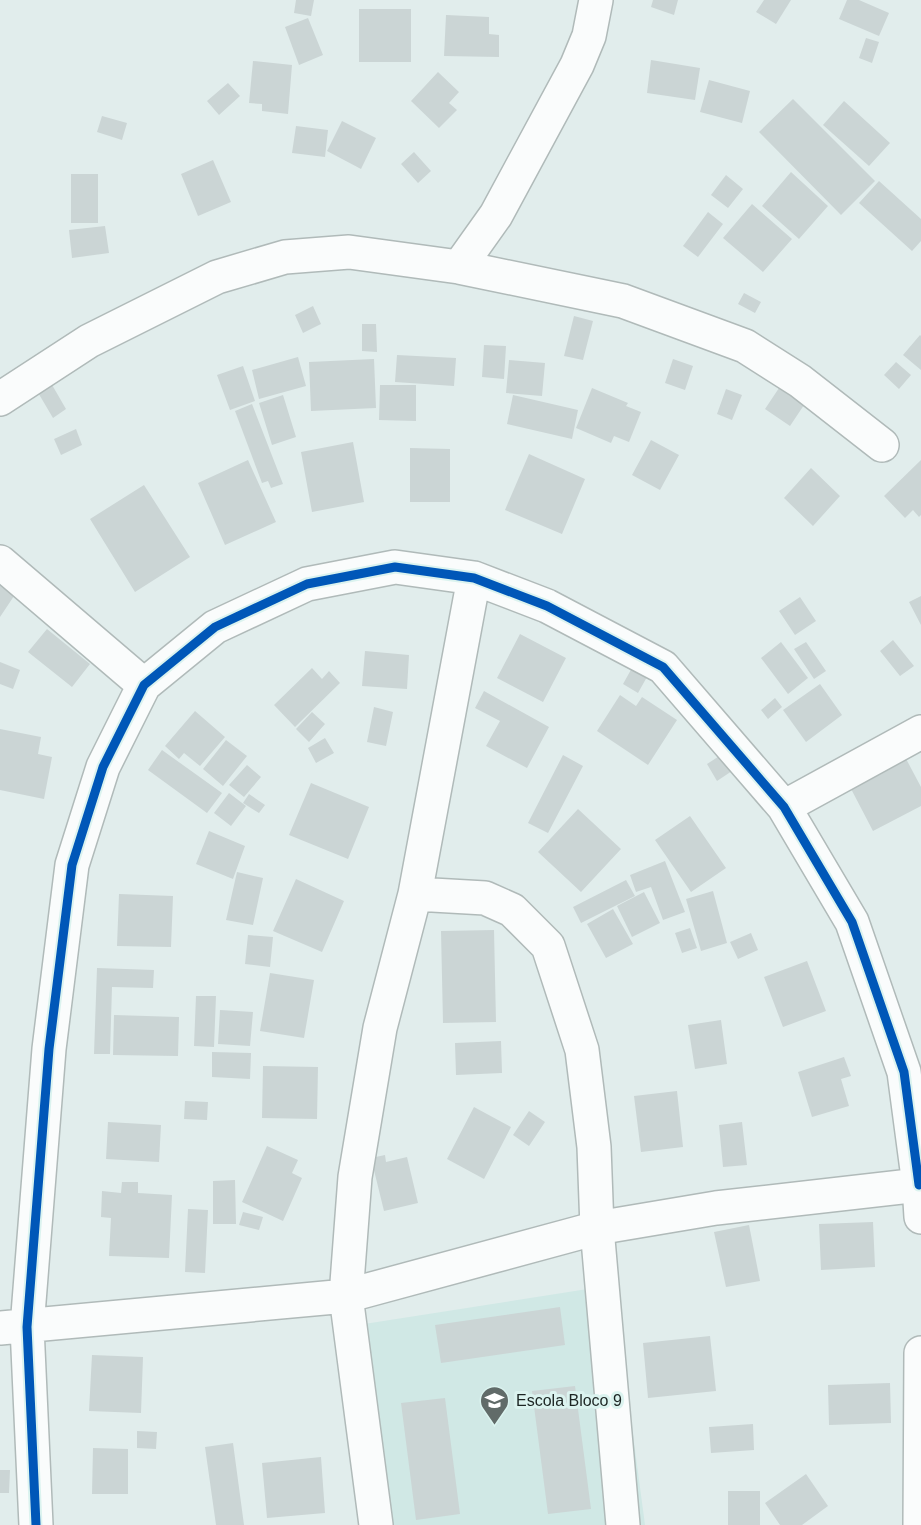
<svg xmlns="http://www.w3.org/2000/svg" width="921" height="1525" viewBox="0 0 921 1525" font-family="Helvetica,sans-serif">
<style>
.built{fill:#d0e8e5}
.building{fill:#cbd5d5}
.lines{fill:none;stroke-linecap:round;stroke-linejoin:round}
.street-casing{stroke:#b0bab9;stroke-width:36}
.street{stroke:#fafcfc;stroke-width:33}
.cycleway-casing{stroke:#dbf3ef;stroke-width:13}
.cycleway{stroke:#0057b8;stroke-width:9}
.labels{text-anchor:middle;stroke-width:6;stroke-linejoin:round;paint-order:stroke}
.poi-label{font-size:16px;fill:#1c2523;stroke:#dbf3ef;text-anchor:start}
</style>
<rect width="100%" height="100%" fill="#e1edec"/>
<path class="built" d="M613,1285L645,1525H372L345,1327Z"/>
<path class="building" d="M296,0H314L311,16L294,13Z
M653,0H678L674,15L651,7Z
M764,0H791L776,24L756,12Z
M847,0H859L889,13L879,36L839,19Z
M359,9H411V62H359Z
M446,15L489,17V34L499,35V57L444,56Z
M308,18L323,55L299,65L285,27Z
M866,38L879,42L872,63L859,58Z
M651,60L700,68L695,100L647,93Z
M253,61L292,65L288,114L262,111V104L249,103Z
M438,72L459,92L449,103L457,110L439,128L411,101Z
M709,80L750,91L742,123L700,112Z
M228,83L240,96L219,115L207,101Z
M793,99L875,181L841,215L759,132Z
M844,101L890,143L869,166L823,125Z
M102,116L127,123L122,140L97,132Z
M342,121L376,138L361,169L327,151Z
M296,126L328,130L325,157L292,153Z
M414,152L431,171L418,183L401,164Z
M213,160L231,202L198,216L181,174Z
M791,172L828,206L799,239L762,206Z
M71,174H98V223H71Z
M726,175L743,189L728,208L711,195Z
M879,181L921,219V241L912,251L859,203Z
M752,204L792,239L763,272L723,238Z
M708,212L723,224L698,257L683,246Z
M105,226L109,253L72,258L69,230Z
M744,293L761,302L755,313L738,304Z
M313,306L321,324L303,333L295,315Z
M574,316L593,321L583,360L564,356Z
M362,324H376L377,352L362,351Z
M920,335L921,336V370L903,355Z
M484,345L506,346L504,379L482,377Z
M397,355L456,358L454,386L395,382Z
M298,357L306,386L259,399L252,370Z
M374,359L376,408L311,411L309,362Z
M673,359L693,366L685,390L665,383Z
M509,360L545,363L542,396L506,393Z
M896,362L911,375L899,389L884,375Z
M243,366L255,401L230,410L217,375Z
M44,371L66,409L53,418L30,379Z
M380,385H416V421L379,420Z
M592,388L628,403L626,406L641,412L629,442L614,436L611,443L576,428Z
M779,388L804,405L790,426L765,409Z
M726,389L742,395L732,420L717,414Z
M283,395L296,437L272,445L259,403Z
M513,395L578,410L572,439L507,424Z
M252,404L283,484L271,488L268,481L262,483L235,411Z
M76,429L82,445L61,455L54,439Z
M651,440L679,455L660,490L632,475Z
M353,442L364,502L312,512L301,452Z
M410,448L450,449V502H410Z
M529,454L585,479L562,534L505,510Z
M248,460L276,522L225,545L198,483Z
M921,460V515L919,517L913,510L905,518L884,496Z
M811,468L840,496L813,526L784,498Z
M144,485L190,557L135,592L90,519Z
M0,582L16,593L0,617Z
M921,596V625L909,602Z
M800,597L816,621L795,635L779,611Z
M47,629L90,664L72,687L28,652Z
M520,634L566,658L543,702L497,678Z
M893,640L914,666L900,676L880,651Z
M781,642L808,678L788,694L761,658Z
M806,642L826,671L814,679L794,649Z
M365,651L409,655L407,689L362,686Z
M637,659L652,668L638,693L623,684Z
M0,662L20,670L13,689L0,684Z
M312,668L322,679L329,671L340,683L295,727L274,705Z
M820,684L842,715L806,742L783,710Z
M484,691L549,727L527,768L486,746L500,721L475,708Z
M620,695L636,706L642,697L677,720L648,765L597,731Z
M775,698L782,707L768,719L761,710Z
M374,707L393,712L386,746L367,742Z
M195,711L225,737L200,766L184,753L179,759L165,746Z
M312,712L325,724L309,742L296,729Z
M0,729L41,737L38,754L52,757L44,799L0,790Z
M325,738L334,753L316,763L308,748Z
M226,740L247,756L223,786L203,769Z
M162,750L222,793L207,813L148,770Z
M724,753L735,769L717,781L707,764Z
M563,755L583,766L548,833L528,823Z
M904,755L921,787V806L873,831L849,785Z
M247,765L261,777L244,797L229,785Z
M311,783L369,807L348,859L289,835Z
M229,793L246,806L231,826L214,813Z
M249,794L265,805L259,813L243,803Z
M578,809L621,849L581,892L538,852Z
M690,816L726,868L691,892L655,840Z
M209,831L245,846L233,879L196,864Z
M665,861L685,912L663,920L651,887L636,892L630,875Z
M237,872L263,878L253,925L226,920Z
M296,879L344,901L322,952L273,931Z
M626,880L635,896L581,923L573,907Z
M713,891L727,943L701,951L686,899Z
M644,892L660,923L632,937L617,906Z
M119,894L173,896L171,947L117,946Z
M613,909L633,944L606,958L587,924Z
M690,928L697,948L682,953L675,933Z
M494,930L496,1022L443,1023L441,931Z
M751,933L758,950L738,959L730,942Z
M248,935L273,937L270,967L245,964Z
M807,961L826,1011L783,1027L764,977Z
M97,968L154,970L153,988L112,987L110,1054H94Z
M270,973L314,980L304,1038L260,1031Z
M196,996H216L214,1047L194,1046Z
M220,1010L253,1012L250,1046L218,1044Z
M114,1015L179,1017L178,1056L113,1055Z
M721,1020L727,1064L695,1069L688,1025Z
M501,1041L502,1073L456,1075L455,1043Z
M212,1052L251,1053L250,1079L212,1077Z
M844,1057L851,1076L841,1079L849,1106L812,1117L798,1072Z
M263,1066L318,1067L317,1119L262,1118Z
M677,1091L683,1147L641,1152L634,1096Z
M185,1101L208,1102L207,1120L184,1119Z
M474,1107L511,1127L484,1179L447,1159Z
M529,1111L545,1122L529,1146L513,1135Z
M108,1122L161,1125L159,1162L106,1159Z
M742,1122L747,1165L723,1167L719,1125Z
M267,1146L298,1160L292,1173L302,1178L283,1221L242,1202Z
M385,1155L386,1162L407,1157L418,1203L384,1211L371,1158Z
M235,1180L236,1224H213V1181Z
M122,1182H138V1193L172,1195L169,1258L109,1256L111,1218L101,1217L102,1191L121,1193Z
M188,1209L208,1210L205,1273L185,1272Z
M243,1212L263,1217L259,1230L239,1225Z
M873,1222L875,1267L821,1270L819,1224Z
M749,1225L760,1281L726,1287L714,1232Z
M560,1307L565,1345L441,1363L435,1325Z
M710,1336L716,1391L648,1398L643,1343Z
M92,1355L143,1357L141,1413L89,1411Z
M890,1383L891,1423L829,1425L828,1385Z
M575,1386L591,1509L548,1514L532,1391Z
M445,1398L460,1514L416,1520L401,1403Z
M753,1424L754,1450L711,1453L709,1427Z
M137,1431L157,1432L156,1449L137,1448Z
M233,1443L244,1525H216L205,1447Z
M93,1448L128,1449V1494H92Z
M321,1457L325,1513L267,1518L262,1463Z
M0,1470H10L9,1493H0Z
M806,1474L828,1506L802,1525H780L765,1503Z
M728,1491H760V1525H728Z"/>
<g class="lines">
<defs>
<path id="street" d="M459,267L496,215L577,65L589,36L596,0
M0,399L89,341L217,277L285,257L349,252L459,267L623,301L745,346L800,381L882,445
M0,562L144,685
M784,807L921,732
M415,894L485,898L512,910L548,946L582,1050L594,1147L597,1228L623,1525
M0,1328L346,1296L597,1228L716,1208L919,1185L921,1217
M36,1525L27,1327L49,1049L72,865L103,767L144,685L215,627L307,584L395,567L474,578L547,606L663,667L784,807L852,922L904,1072L919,1185
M376,1525L346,1296L355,1177L380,1028L415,894L474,578
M920,1525L921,1353"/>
</defs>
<use href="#street" class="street-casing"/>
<use href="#street" class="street"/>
<defs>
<path id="cycleway" d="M36,1525L27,1327L49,1049L72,865L103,767L144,685L215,627L307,584L395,567L474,578L547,606L663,667L784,807L852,922L904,1072L919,1185"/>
</defs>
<use href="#cycleway" class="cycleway-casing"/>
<use href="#cycleway" class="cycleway"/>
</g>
<defs>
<symbol id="school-pin" viewBox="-11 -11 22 30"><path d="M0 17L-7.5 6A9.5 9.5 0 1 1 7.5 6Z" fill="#616b69" stroke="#dbf3ef"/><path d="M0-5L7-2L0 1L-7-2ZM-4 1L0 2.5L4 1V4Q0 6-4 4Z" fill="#fff"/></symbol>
</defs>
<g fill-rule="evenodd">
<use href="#school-pin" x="478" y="1384" width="33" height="45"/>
</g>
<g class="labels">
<g class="poi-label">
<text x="516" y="1406">Escola Bloco 9</text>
</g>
</g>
</svg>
